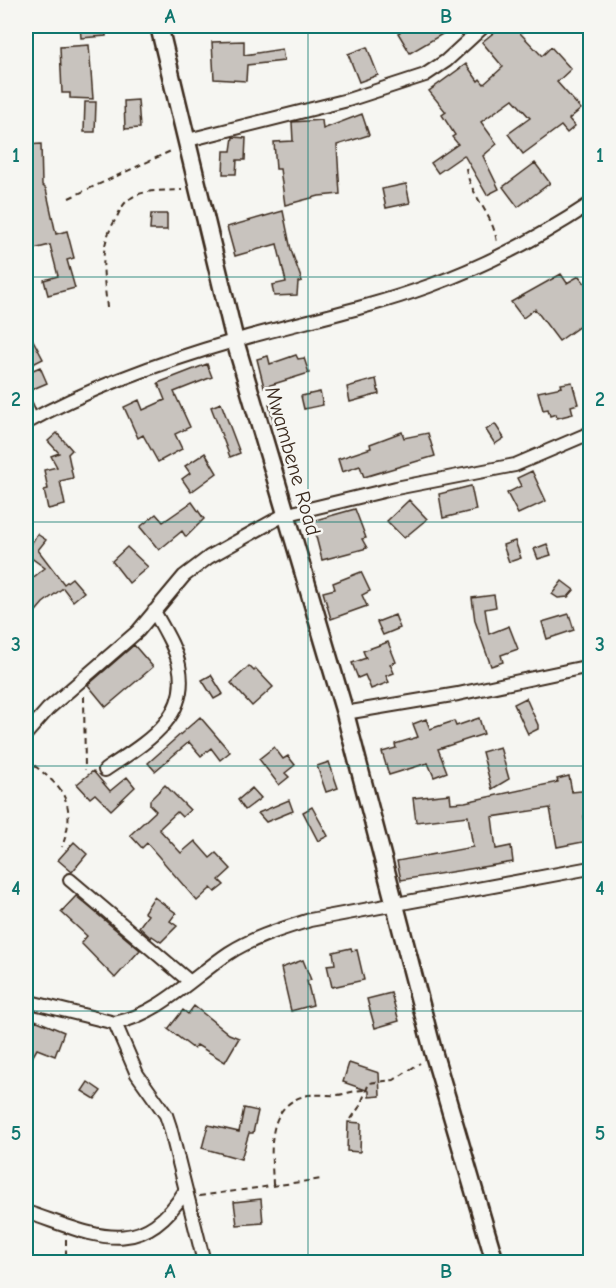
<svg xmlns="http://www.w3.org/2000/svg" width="616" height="1288" viewBox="0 0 616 1288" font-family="'Comic Neue',sans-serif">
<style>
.building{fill:#c8c3be;stroke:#3b2a1e;stroke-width:1.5}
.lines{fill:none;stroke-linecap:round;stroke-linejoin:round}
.street-casing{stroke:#3b2a1e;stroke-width:16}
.secondary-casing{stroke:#3b2a1e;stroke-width:21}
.path{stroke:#3b2a1e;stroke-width:2;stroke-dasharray:6 4.5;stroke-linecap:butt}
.street{stroke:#f6f6f2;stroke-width:12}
.secondary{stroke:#f6f6f2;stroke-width:16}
.grid{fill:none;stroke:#0f766e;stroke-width:1.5;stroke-opacity:0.55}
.labels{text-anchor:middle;stroke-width:5;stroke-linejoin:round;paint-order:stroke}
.street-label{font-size:21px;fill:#3b2a1e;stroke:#f6f6f2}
.neatline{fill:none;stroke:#0f766e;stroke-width:2}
.grid-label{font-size:20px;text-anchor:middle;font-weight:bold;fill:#0f766e}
</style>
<rect width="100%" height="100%" fill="#f6f6f2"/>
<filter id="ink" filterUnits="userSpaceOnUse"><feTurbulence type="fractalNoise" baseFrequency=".0167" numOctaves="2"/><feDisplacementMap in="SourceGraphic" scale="12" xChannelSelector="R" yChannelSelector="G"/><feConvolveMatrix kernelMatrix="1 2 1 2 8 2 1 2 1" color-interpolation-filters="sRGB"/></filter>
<g filter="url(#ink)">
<path class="building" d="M80,26H106V36L81,38Z
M410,26H456L410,53L398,33Z
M502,26H533L520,33L542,56L551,47L571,69L557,82L581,109L569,119L575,126L567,133L561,126L523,154L508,134L530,118L513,99L481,122L497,144L483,156L499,189L487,195L464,155L438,173L431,163L458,144L452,137L455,135L442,115L446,112L429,91L466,64L478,81L480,79L484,84L503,67L482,42Z
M244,41V55L282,49L284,61L247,65L246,81L214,79L212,42Z
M89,45L93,99L70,98V93H62L60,47Z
M367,47L378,75L359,82L348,54Z
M138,100L140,128L125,129L124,101Z
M85,102H96L95,132H84Z
M362,114L369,135L337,145L340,194L319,196L285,205L280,169H276L274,142L293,141L292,122L322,120L323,129Z
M233,137L246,138L245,160H237L236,174H223L224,151H231Z
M41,144L42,185L46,189L56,234L67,231L74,258L67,260L75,288L48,295L44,280L58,276L50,245L26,251V145Z
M535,163L550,183L518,207L503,187Z
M406,184L410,203L386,208L382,189Z
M283,211L291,250L302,281L298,282L297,295L274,296L272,285L286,282L277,244L235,256L227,227Z
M151,214H167V230H150Z
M561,274L567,283L579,276L591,291V318L559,341L535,309L523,318L511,302Z
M26,327L43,359L33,364L26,351Z
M296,355L298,359L304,358L309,373L264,387L257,359L268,356L270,364Z
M207,364L212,377L174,392L190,427L175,434L182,449L158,462L143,435L138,438L124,407L139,400L143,410L165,400L158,383Z
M40,367L47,383L26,392V373Z
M376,379L379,394L350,402L347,387Z
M572,382L578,404L571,406L573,414L557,418L556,414L550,416L548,409L543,410L538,392L562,387L561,384Z
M320,392L323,405L304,409L301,396Z
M280,401L285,421L274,424L269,404Z
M221,403L240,453L230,457L211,407Z
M495,424L504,438L495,444L486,430Z
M402,432L404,438L428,433L435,456L364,477L360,466L342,472L338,459L371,448L370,444Z
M57,433L72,450L68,454L73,478L60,481L65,505L48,509L44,490L48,489L44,470L57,467L51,456L59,453L48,441Z
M205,453L217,473L191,492L182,479L190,473L185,466Z
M532,471L546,501L518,514L507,493L521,486L517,478Z
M471,486L476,510L443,518L439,494Z
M409,500L427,519L404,538L387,521Z
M192,502L204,519L186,537L182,531L159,550L140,527L156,514L163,522Z
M355,509L366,538L362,539L367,548L322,560L312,521Z
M37,534L46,540L38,550L64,584L72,578L84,592L73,601L63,588L43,603L26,623V583L45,568L26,554Z
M515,541L521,558L509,562L503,545Z
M547,544L551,555L538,559L534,549Z
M127,547L148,567L129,583L112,561Z
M361,572L370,591L362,595L367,606L331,619L323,592L335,589L333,583Z
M562,581L574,590L568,597L558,598L552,594Z
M494,595L496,607L485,609L489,634L509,626L518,649L501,655L503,662L491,666L475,621L472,598Z
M569,614L574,630L547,639L542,622Z
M395,615L400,628L383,635L377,622Z
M388,642L396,662L390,664L394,673L386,676L389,682L371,689L365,675L358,678L352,663L366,658L363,651Z
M134,645L153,667L106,707L88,685Z
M249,666L254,671L256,669L273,687L252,706L231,683Z
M211,675L223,694L214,699L202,680Z
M526,698L538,725V729L528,734L514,704Z
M200,717L230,752L220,760L211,748L201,756L189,742L155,771L148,763Z
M479,718L484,734L438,749L447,772L434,777L428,763L389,775L382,752L396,748L395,744L418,737L413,724L426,719L430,729L454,721L456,726Z
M274,747L283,759L288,756L295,765L285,773L289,777L279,785L259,759Z
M500,747L509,779L492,789L482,752Z
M329,762L338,788L326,792L317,766Z
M93,771L110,791L127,777L135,787L111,810L95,794L90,798L77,784Z
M569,776L572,792L591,790V816H584L588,841L557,847L550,808L492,817L496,849L511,846L513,862L401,880L397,861L473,847L468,816L416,822L413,798L450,794L451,803L465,802L558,782L557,779Z
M165,785L190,810L182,817L177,812L159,829L181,853L195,841L210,858L216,853L231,869L219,880L224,885L215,892L211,888L197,901L147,843L142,848L130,835L156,811L150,805V800Z
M252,788L261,798L245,810L238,800Z
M289,800L293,811L266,822L258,813Z
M312,807L328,836L318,841L303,812Z
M74,842L87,854L72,872L58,860Z
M76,896L140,950L115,978L81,943L87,936L61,912Z
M154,897L176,913L170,921L177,926L161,942L152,936L151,938L139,927L148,915L144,912Z
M351,948L352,951L357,950L364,980L332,987L327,965L335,964L333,952Z
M303,960L311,980L307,981L313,1005L291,1011L281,968Z
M391,993L399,1021L375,1028L367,999Z
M194,1006L229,1034L239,1038L225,1062L197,1045L194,1049L168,1029L183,1010L188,1014Z
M35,1020L64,1032L55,1056L37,1049L26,1068V1045Z
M349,1063L379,1073L380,1096L369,1097V1091L343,1082Z
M88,1082L101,1091L95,1099L82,1091Z
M244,1108L258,1111L253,1133H249L241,1159L202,1148L208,1125L239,1132Z
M348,1122L361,1123L360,1152L347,1151Z
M261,1199L263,1223L237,1225L234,1202Z"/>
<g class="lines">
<defs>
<path id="street" d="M188,140L348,100L425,75L446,61L484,26
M26,406L32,420
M26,423C91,387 164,361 237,340C300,322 366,309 429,286C487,265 539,238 590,204
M345,713L458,694L590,666
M26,734L48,709L138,631L184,576L209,557L284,515L396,488L515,465L590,433
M105,770C143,744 191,719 179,665C175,646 163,628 154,611
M70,880L189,981
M26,1001L115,1023C159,1014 193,977 229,953C254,937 282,929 310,920L590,868
M115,1023L137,1074L166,1115L170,1127L204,1262
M26,1212C91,1233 140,1264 185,1191"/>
<path id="secondary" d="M159,26L235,341L345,713L433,1051L495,1262"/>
</defs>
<use href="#street" class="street-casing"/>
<use href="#secondary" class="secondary-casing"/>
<path class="path" d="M466,168C470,196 495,216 497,244
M69,198L173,150
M107,308C104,273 97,248 117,217C120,210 124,202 131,198C143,189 167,191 182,190
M84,696L85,770
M26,759C61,786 79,800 62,847
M351,1119L360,1106L369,1083L394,1080L420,1063
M273,1185C272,1153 264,1108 304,1096C315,1093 327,1096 337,1095C347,1094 354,1090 364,1090
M199,1196L322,1179
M66,1239V1262"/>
<use href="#street" class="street"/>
<use href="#secondary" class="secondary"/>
</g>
</g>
<path class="grid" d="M308,26V1262M26,277H590M26,522H590M26,766H590M26,1011H590"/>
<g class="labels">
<g class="street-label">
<text transform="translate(293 461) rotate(74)" y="7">Mwambene Road</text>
</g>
</g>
<rect width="616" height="1288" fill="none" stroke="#f6f6f2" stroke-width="66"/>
<rect x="33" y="33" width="550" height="1222" class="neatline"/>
<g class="grid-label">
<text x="170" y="23">A</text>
<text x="446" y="23">B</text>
<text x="16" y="162">1</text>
<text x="600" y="162">1</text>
<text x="16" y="406">2</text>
<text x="600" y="406">2</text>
<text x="16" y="651">3</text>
<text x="600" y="651">3</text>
<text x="16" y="895">4</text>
<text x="600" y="895">4</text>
<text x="16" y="1140">5</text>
<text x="600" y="1140">5</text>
<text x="170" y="1278">A</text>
<text x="446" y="1278">B</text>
</g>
</svg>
